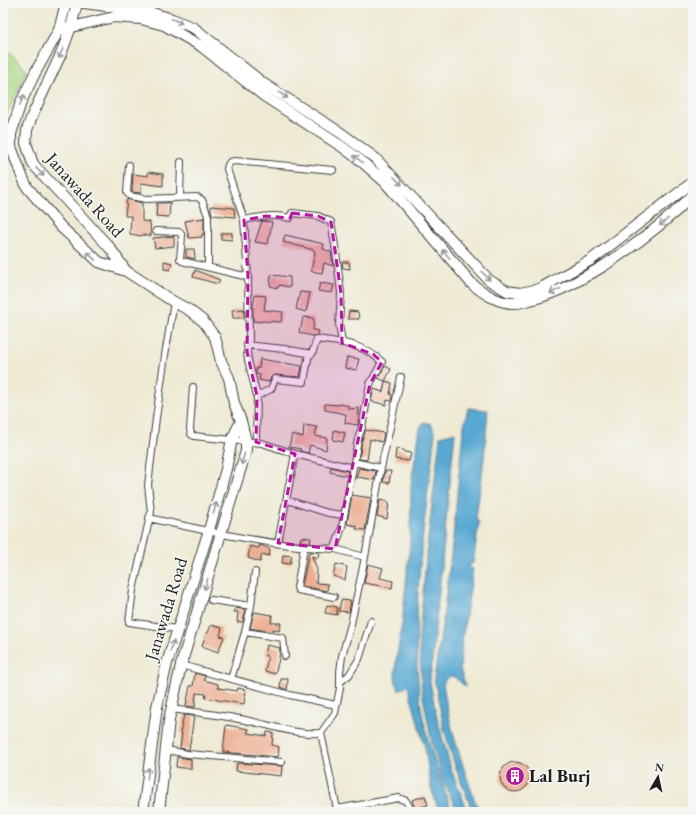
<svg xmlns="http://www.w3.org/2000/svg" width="696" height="815" viewBox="0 0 696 815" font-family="'EB Garamond',serif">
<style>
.green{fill:#abda87;stroke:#647b52}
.water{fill:#58a8d2;stroke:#3a6277}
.building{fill:#edae91}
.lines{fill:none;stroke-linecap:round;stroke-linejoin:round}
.minor-casing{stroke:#3c3b38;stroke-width:8}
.primary-casing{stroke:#3c3b38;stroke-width:12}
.minor{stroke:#fff;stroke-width:6}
.primary{stroke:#fff;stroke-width:10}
.oneway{stroke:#999}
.marked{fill:#b5179e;fill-opacity:0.2;stroke:#b5179e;stroke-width:3;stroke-dasharray:8 5;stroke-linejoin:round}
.labels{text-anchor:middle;stroke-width:3.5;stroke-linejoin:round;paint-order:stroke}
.street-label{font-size:18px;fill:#1c1c1c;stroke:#f6f6f2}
.poi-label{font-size:18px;font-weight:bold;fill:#1c1c1c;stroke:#f6f6f2;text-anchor:start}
</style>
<rect width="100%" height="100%" fill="#f6f6f2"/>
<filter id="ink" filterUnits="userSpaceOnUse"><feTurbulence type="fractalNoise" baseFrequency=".025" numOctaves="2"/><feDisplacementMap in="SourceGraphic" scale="8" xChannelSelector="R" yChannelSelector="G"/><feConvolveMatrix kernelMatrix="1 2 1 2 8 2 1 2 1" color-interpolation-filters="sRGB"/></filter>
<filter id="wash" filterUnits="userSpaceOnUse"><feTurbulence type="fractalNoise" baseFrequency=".012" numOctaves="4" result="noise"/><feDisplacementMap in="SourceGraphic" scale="16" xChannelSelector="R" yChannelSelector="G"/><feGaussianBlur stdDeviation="0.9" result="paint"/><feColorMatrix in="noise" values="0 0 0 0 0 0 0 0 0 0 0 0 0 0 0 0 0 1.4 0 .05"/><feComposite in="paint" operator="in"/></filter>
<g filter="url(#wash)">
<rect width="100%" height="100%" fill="#eeead4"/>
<path class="green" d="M3,47L27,70L6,116L3,133Z"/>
<path class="water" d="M468,408L488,410L484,459L476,518L479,523L473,563L469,565L470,568L473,569L462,642L460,669L466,687L453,676L447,677L443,684C449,728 464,770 479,812H473L455,766L444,729L434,678L442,627L453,538L463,430Z
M424,422L431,424L435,434C425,518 411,608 419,692C423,733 439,773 452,812H439L431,788L425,748L408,686L399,690L396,684L395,676L396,661L402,624L410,542L411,484L420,428Z
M455,432L430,681L436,714L451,769L468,812H458L443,781L432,743L422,692L419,638L427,547L440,436Z"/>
<g id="blocks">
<path class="building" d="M148,172L163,174V186L141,183V193L132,192L133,174L148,176Z
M127,199L142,203V221L150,222L151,236L142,235L141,236L130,234L131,216H125Z
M157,203H170L169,217L156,216Z
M211,206L234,208L235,217L212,215L211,210Z
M204,218V234H202V237L189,238L185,221Z
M262,221L272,222L268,244L255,242Z
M221,233H232V240L221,239Z
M285,235L324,244L323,249L331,252L333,266L324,263L322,273L311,271L315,252L314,250L283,242Z
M174,236V246L155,248L153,238Z
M186,249H194L195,259L186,257Z
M164,261L172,263L170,270L164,269Z
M342,262H349L350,269L343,268Z
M195,270L220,280L218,284L193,277Z
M271,275L290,277V287L279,285L278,288L270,286Z
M320,283L334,285L332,293L318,291Z
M300,292L310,293L306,312L296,309Z
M255,295L266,296L264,310L283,312L281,322L261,321V322L253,321V306Z
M244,309V318H233L232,310Z
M349,311L358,312L359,319H348Z
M303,317L313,318V319L314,320L313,330L319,331L318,335L313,336L299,333L300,327L301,328Z
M347,357L359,359L356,370L345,368Z
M260,359L302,366L300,377L275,375L271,377L269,382L259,380L260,375L256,374V368H259Z
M385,366L391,369L385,381L378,378Z
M385,381L392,383L390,394L392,395L391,401L387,400L386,405L371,401L374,389L383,392Z
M325,404L339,405L340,404L349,406L348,409L359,408L358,425L345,423L346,414L325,410Z
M304,425L317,427L315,436L327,438L326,450L310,445L308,453L300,451L301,449L289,447L292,434L303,437Z
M334,430L345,433L343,442L333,440Z
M366,430L384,433L382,442L370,439L367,460L359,459L362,440Z
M396,449L404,450V452L411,453L409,461L395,459Z
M331,467L348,471L347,476L330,472Z
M359,468L376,471L374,480L358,477L357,479L356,478Z
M385,471H391L389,483L383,482Z
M352,495L371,498L365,530L356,529L357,526L347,524Z
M380,500L389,502L387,519L377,516Z
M301,537L311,538L310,543L300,542Z
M260,545L270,549L269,556L262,554L260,562L248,558L250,546L259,548Z
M309,552H319L318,558L312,556L317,570L316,583L328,584L327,591L302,586Z
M283,555L292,556L290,564L282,563Z
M336,564L347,567L345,580L333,576Z
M368,564L383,568L380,578L393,581L392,588L364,583Z
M341,600L351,601L349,612L339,611Z
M327,605L337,607V615L325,613Z
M236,608L246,610L243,622H237L238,612H234Z
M254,612L272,615L271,623H281L279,631L273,629V632L250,628Z
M211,625L222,628L220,636L224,637L218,652L202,646L206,633H208Z
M267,645L280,648L279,659L275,674L265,671L268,656H265Z
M195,673L205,676L204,680L218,684V688L237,691L238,688L246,690L244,704L205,698L206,694L196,693L195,707L186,706L190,686H193Z
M281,679H288L287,690L280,687Z
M184,715L194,716L189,750L180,748L182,733H180Z
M226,725L249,729L247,733L266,736L267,732L273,733L272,745L279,747L278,757L223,752Z
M177,757L191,759V769L176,767Z
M500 777a15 15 0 1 1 30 0a15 15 0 1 1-30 0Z
M237,763L282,766L281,776L236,771Z
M425,796L428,805L415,808L412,800Z"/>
</g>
</g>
<g filter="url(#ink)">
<use href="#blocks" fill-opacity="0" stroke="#3c3b38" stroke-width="1"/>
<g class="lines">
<defs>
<path id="minor" d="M129,165L127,193L130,196L146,199L197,197L202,200L208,216V267
M180,197L181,162
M244,220C260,217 274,214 290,218L292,213L318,216L331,222L336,252L341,293L339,324L342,343
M156,231L180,232L182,236L180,259L182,261L248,277
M174,302L165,355L156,418L148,485L151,512L133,590L129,622L177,629
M247,345L284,349L312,354L317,339C343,343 362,343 382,362L370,384L362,427L358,439L354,462
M193,387L190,429L191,434L194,436L262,443L295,454L353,468
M257,396L271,389L275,379L304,382L309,353
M256,442L257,396L248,360L247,352L249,339L248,277L244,220L227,169L228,165L230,162L235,161L333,170
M287,500L328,513L344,515
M149,518C210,532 273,546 335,549L336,545L342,527L354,462L381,468
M278,543L295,454
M304,547L297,588L298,590L334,597
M365,557L381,468L401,377
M211,600L251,606
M245,632L283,638L285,656
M181,665L290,695L336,705
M231,679L245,632L251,606L255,572
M340,682L349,675L359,659L371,621
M171,709C196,712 220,715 245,720C270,725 295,735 321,733L337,809L399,798L406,801L412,812
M321,733L335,713L340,688V672L342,656L351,624L365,557L335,549
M166,750L188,754L282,762"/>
<path id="primary" d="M66,3L59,30L35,73L21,102L11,134V147L22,176L27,187L61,227L99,262L126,271L174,302L189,310L203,321L215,337L221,361L229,378L234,403L241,421L246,441V451L181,665L169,720L159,812
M77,3L71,27L61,54L32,116L27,130L26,143L33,164L110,248L126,271
M84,3L146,11L172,19L194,28L264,84L341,133L375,158L489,280L507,291L520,293L539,289L591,260L693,182
M59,30L114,17L141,19L164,25L201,46L264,96L341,146L360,160L385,182L472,284C485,294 499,304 516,303C522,303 528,300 534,299C560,292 582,279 605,265C637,244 666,222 693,195
M143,812L157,707L167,663L209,530L226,469L232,439L241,421"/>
</defs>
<use href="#minor" class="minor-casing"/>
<use href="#primary" class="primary-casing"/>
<use href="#minor" class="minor"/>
<use href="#primary" class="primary"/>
</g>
<defs><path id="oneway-shaft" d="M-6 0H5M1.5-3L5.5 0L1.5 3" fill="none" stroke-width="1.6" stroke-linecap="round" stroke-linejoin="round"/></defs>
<g class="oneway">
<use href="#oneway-shaft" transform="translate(177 21) rotate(23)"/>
<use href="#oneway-shaft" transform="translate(61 53) rotate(112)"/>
<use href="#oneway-shaft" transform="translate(283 95) rotate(33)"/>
<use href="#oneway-shaft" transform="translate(22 100) rotate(-67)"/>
<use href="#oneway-shaft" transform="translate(358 159) rotate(-142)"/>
<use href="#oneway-shaft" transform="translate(40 172) rotate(47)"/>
<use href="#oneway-shaft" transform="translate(398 181) rotate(46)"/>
<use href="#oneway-shaft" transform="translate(664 222) rotate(141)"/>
<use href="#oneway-shaft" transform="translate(446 254) rotate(-131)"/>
<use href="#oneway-shaft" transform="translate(91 256) rotate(-137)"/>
<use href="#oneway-shaft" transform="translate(486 276) rotate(46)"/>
<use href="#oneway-shaft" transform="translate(555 291) rotate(155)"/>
<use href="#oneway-shaft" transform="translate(243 459) rotate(106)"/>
<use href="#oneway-shaft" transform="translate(215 508) rotate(-74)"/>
<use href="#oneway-shaft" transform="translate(206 584) rotate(107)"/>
<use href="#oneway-shaft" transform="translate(172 646) rotate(-73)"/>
<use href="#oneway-shaft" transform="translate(148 773) rotate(-83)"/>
</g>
</g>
<path class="marked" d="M292,213L318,216L331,222L341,293L342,343L373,354L382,362L370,384L335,549L278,543L295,454L256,442L257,396L247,352L248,277L244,220L266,216L290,218Z"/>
<defs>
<symbol id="building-disc" viewBox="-11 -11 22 22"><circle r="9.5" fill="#b5179e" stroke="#f6f6f2"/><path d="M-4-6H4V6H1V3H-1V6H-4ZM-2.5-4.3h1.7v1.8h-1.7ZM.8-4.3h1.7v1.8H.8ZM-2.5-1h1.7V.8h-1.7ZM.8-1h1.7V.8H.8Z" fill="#fff"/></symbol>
</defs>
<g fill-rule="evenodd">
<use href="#building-disc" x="504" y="765" width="22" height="22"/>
</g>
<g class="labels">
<g class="street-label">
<text transform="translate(85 195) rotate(48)" y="6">Janawada Road</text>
<text transform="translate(166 609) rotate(-73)" y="6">Janawada Road</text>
</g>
<g class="poi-label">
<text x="529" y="782">Lal Burj</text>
</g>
</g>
<rect width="696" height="815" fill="none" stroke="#f6f6f2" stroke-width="16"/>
<g transform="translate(658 777) rotate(9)" stroke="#f6f6f2" stroke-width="3" paint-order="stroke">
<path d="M0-3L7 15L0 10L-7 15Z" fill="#1c1c1c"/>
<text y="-6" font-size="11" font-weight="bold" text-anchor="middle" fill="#1c1c1c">N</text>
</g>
</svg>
